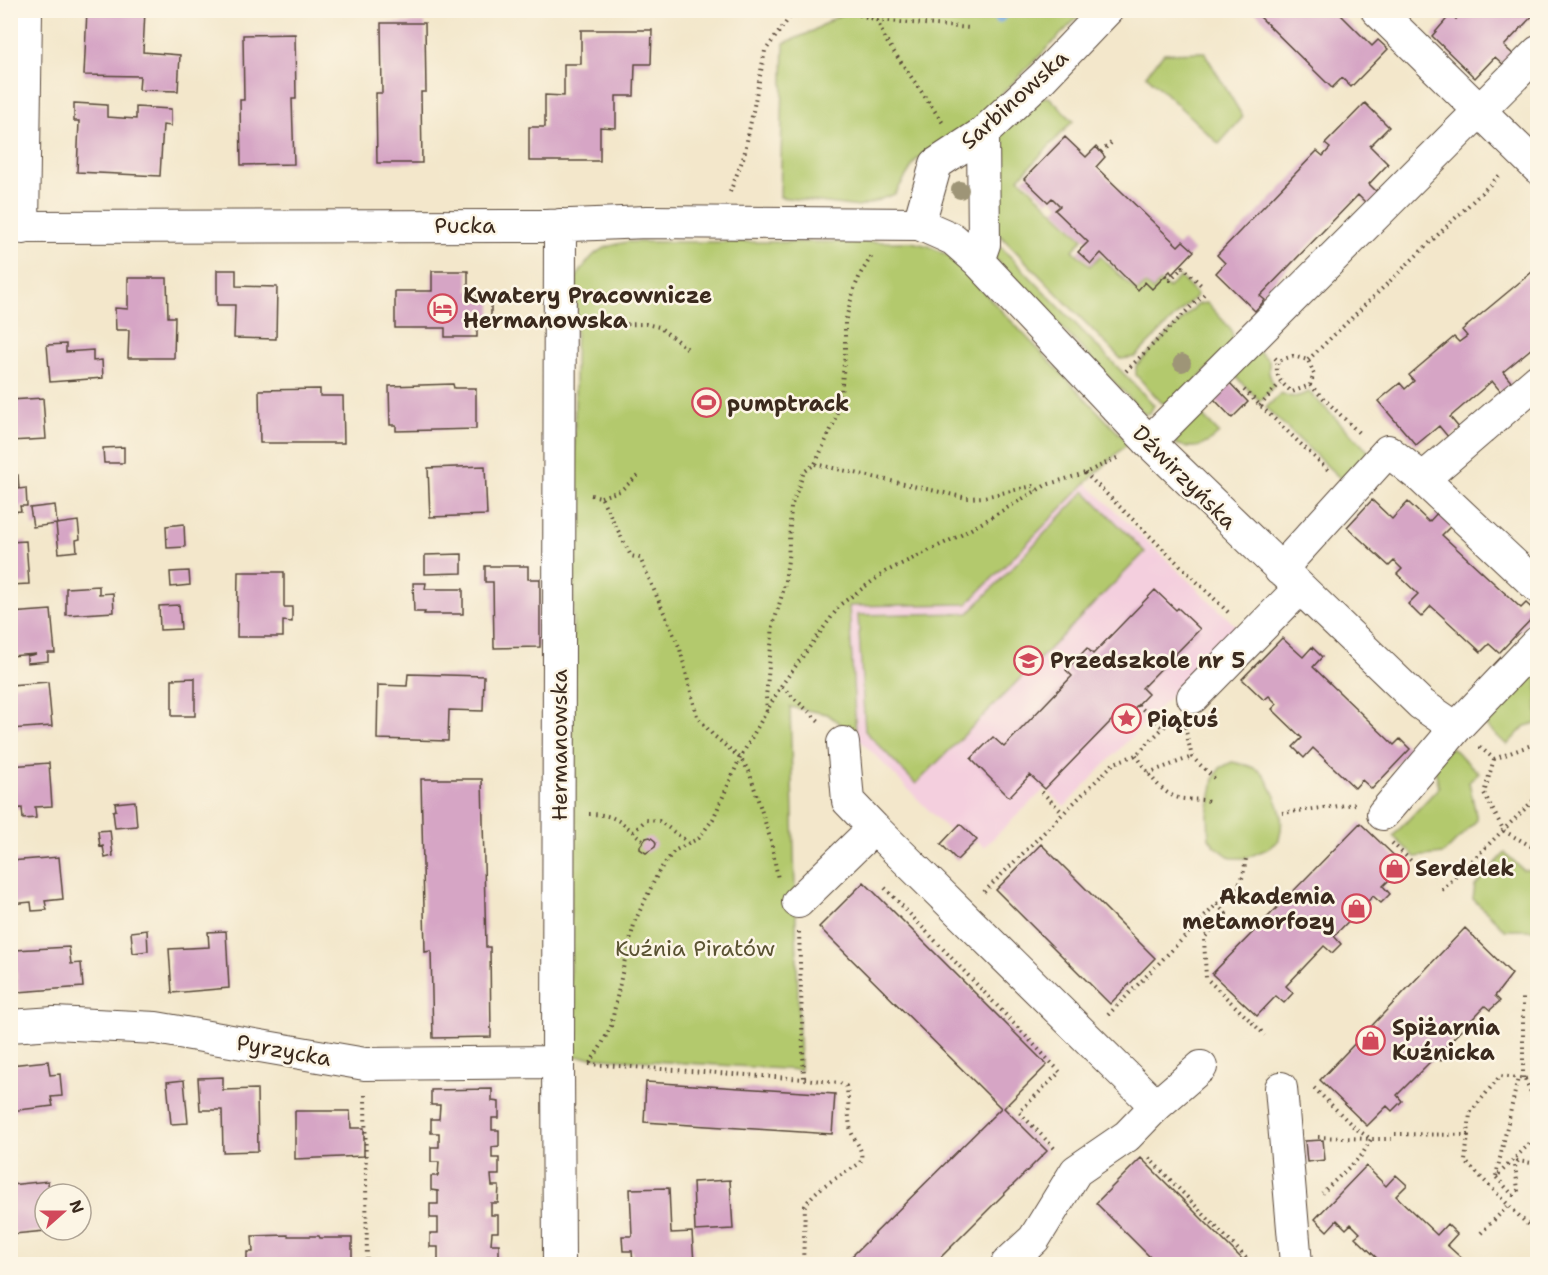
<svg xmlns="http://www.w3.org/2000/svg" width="1548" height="1275" viewBox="0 0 1548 1275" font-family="'Shantell Sans',sans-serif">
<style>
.built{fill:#f4cfde}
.green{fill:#b3c96d;stroke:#777a46;stroke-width:1.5}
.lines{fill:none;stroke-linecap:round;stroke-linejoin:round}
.stream{stroke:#71a6de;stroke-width:9}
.building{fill:#d6a5c5}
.minor-casing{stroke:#574638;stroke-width:34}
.path{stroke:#574638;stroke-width:4;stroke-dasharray:1.5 4.5;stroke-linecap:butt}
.minor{stroke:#fff;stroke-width:32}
.tree{fill:#9e9577}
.labels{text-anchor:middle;stroke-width:5;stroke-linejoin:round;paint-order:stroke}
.street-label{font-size:22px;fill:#3b2a1e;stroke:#fcf5e5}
.poi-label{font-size:22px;font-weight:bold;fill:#3b2a1e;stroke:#fcf5e5;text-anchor:start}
.park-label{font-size:22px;fill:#595232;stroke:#fcf5e5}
</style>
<rect width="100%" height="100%" fill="#fcf5e5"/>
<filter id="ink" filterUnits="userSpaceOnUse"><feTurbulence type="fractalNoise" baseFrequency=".0167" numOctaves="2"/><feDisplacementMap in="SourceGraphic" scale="12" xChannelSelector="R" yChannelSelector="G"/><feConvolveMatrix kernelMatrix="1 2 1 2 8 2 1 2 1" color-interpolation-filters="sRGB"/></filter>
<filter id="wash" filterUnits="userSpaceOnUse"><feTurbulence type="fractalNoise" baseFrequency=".008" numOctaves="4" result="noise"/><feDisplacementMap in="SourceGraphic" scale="24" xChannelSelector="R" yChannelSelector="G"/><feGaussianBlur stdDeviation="1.35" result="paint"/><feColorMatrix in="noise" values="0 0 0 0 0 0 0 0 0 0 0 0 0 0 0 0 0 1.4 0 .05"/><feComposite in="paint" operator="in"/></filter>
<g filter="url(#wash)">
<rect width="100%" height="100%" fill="#f3e7cb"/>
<path class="built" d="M1086,483L1237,627L1064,807L1046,788L984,847L960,824L951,833L856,736L849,606L967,604Z"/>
<path class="green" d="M847,11H878L904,16L896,11H1084L966,130L916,160L895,194L859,207L780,197L784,43L809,33Z
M1204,52L1243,117L1219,144L1146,75L1164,53Z
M1049,97L1073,121L1019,178L1083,239L1073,250L1090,266L1100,256L1137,292L1145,284L1152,290L1161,282L1168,288L1180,277L1197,295L1135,357L1121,359L994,229L995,140L1037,98Z
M627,242H911L929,246L949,256L1128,443L1086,483L967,604L849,606L856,736L827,714L790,707L800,1070L569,1056L576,278C592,254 597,247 627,242Z
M1001,247L1154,405L1150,413L1145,414L995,259V248Z
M1207,303L1231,329L1234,342L1174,403H1162L1136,375V366L1198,304Z
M1258,351L1269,360V373L1274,386L1260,401L1234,375Z
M1309,392L1371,454L1344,482L1266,408L1281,393C1292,399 1298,397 1309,392Z
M1195,408L1219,433C1203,448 1196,450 1175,444L1180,423Z
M1085,491L1145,552L916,784L865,731L858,615L969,613Z
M1520,672L1537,674V723L1525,726L1507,745L1478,719Z
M1451,747L1479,773L1469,782L1477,820L1443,854L1415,857L1393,836L1439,787L1434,765Z
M1232,762C1242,764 1255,766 1263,774C1266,777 1268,783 1270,786C1280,806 1285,818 1279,840L1267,849L1246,858H1231L1215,846L1209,838L1208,814L1214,778L1220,768Z
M1505,853L1523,870H1537V930H1505L1473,899L1475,886Z"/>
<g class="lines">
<path class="stream" d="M999,19L1009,10"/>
</g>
<g id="blocks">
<path class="building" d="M87,10H145L143,52L180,55L178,91L139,90L140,76L84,75Z
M1253,10H1336L1372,46L1378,40L1388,49L1351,87L1342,78L1332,88Z
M1463,10H1538L1504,46L1515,56L1505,66L1495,57L1475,78L1432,36L1451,14L1456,19Z
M381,23H425L426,92H421L422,163H377L376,93H382Z
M581,30H652L651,64H635L634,96H616V128L600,127V161H529V127H545V95L564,96V64H581Z
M295,34L296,99H292L294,164L241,165L240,100H244L243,35Z
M74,103L107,105V117L136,119V107L171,109V126L163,125L160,176L77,172L79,121H74Z
M1365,103L1389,127L1370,146L1388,164L1369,184L1380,195L1369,206L1358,195L1260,296L1265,300L1255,311L1216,273L1225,263L1217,255L1317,151L1323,156L1330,148L1325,144Z
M1065,137L1086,157L1096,147L1105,157L1096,167L1178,246L1183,241L1194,251L1172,274L1170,271L1152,289L1145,282L1138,290L1101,253L1091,264L1078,252L1088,242L1055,210L1060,206L1052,198L1048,202L1024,179Z
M1538,267V343L1503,372L1512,383L1501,392L1492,381L1450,417L1460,429L1449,438L1439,426L1416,445L1378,401L1400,383L1405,389L1414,381L1409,375L1454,337L1459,342L1467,336L1462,330Z
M217,270H236V286L277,287L276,339L234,338L235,305H217Z
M432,271H468V291H477V299H491V320H478L477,317V337H445V328H395V291H432Z
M128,278H167L168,317H175L174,358H128L129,330H116L115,308L128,309Z
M66,344V352L93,350V361L102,360L103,378L50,382L47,345Z
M1229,382L1248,402L1232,418L1213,398Z
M453,384L454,388H476V429L396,431V425H390L389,386Z
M320,389V396H343L344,443H260L259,390Z
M43,398L46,439L10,441V400Z
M124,447V463H104L103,448Z
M485,466L487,515L430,517L428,468Z
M10,475H18L19,489L26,488L27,506H20L21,511L10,512Z
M1372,500L1392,519L1408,502L1429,522L1438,512L1452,525L1442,535L1521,608L1526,603L1537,613L1499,653L1489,644L1481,652L1431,606L1421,617L1408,604L1418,594L1397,574L1402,569L1394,561L1389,566L1347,527Z
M55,505L57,524L78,521L80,539L76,540L77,551L59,553L56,524L33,527L30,508Z
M184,524L185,547L167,548L166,526Z
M26,541L29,584L10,585V542Z
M462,554V573L425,574V555Z
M485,566H528V579H540V647L494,648L493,582H485Z
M189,571L190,585L171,587L170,572Z
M238,572H284V607H292V622L283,621V637H237Z
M413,583H426L425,589H463V614H424L425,612H414Z
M99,586V594L113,593L114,612L66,615V588Z
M1155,590L1176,610L1178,608L1200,629L1142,688L1148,694L1120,723L1114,718L1045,789L1030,775L1009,797L971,759L993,737L1004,747L1072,676L1066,670L1087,648L1093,654Z
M179,605L181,629L160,630L159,606Z
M51,610L55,653H48V661L27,663V656L36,654L10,656V613Z
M1282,638L1303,657L1312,647L1322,657L1313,667L1394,745L1400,739L1410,749L1372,789L1362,780L1355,788L1313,748L1304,758L1293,747L1302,738L1272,709L1277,704L1269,696L1264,700L1242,679Z
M408,674L484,676L483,711L449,710L448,741L377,739L378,685L407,686Z
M195,678V716H172V679Z
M48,682L52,726L10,729V685Z
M49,763L52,806L35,807L36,818L23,819L22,808L10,809V766Z
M421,779H482L486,947H490L491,1037L433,1038L431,951L425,952Z
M135,801L137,826L115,828L113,811L116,810L115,803Z
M1360,823L1404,865L1383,886L1390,894L1381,903L1373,896L1334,936L1341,944L1332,953L1324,946L1286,986L1293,993L1284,1003L1276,996L1257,1016L1212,974Z
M960,824L977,840L957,860L941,844Z
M110,830L113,856L105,858L103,846L100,847L98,831Z
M650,837L655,841L656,844L655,847L646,853L640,849V846L646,838Z
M1041,844L1155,958L1110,1004L996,890Z
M59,857L63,899L45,901L47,910L32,911L31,902L11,904L10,861Z
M864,882L1047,1065L1004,1108L1047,1151L934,1264H844L1001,1108L819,927Z
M1465,928L1512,974L1495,996L1500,1001L1490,1010L1485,1006L1446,1046L1451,1051L1441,1061L1436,1056L1397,1095L1402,1101L1392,1111L1387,1106L1367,1126L1320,1080Z
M147,930L148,951L133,953L131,932Z
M226,931L229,988L172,993L169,949L209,947L208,932Z
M69,947L71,964L81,963L83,987L18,992L15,950Z
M48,1061L50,1075L60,1074L62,1096L51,1097L53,1106L10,1111V1065Z
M223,1077V1090L257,1089L258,1151L223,1152L222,1110H200L198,1078Z
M184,1080L188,1123L171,1124L167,1082Z
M646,1082L835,1094L832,1134L644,1122Z
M492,1089V1101L499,1102V1118H492V1130H499V1146L492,1147V1158H499V1175H491L492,1186H499L498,1203H491V1215H498V1232H492L491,1244H499V1261L491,1260V1264H431V1261H438V1247H430V1233H438V1218H430V1204H438V1191L431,1190V1176H438L439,1162H431V1147H439V1133H431V1119H439L440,1105H431V1090Z
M295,1111H350L351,1128H364V1156L295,1159Z
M1323,1140L1325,1160L1307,1162L1305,1141Z
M1141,1158L1247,1264H1157L1096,1203Z
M1366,1166L1386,1186L1396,1175L1407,1185L1396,1196L1437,1235L1447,1224L1457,1234L1447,1245L1468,1264H1383L1355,1237L1360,1233L1351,1224L1346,1229L1337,1220L1327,1231L1315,1219Z
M730,1180L733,1229L695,1231L693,1182Z
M48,1181L49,1194H45V1231L14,1234L10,1213V1185Z
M669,1188L671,1233L692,1232L694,1264H633L632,1251H623L622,1236H632L630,1189Z
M288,1235V1236H319L320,1238H352V1264H247V1252H253L252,1236Z"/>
</g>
</g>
<g filter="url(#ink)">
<use href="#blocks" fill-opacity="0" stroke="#574638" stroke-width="1.5"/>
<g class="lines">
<defs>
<path id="minor" d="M1377,10L1538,168
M919,224L936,164L983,133L1043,77L1107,10
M10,227L545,226L647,222L919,224L953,239L978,261L1149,442L1421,704L1456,728
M23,228L26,10
M978,261L984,244L983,133
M1149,442L1538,52
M1423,479L1538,380
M1280,570L1388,451L1423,479L1538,587
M1193,697L1300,588
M843,743L848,801L874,828L1156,1106
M1383,814L1456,728L1538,642
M798,902L874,828
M10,1026L54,1023L156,1028L365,1064L558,1062
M1281,1088L1296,1264
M559,1264L558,1062L560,225
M1007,1264L1034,1239L1076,1171L1127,1136L1156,1106L1201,1067"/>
</defs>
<use href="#minor" class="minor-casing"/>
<path class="path" d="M842,10L877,20L970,28
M877,20L885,39L943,123
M1101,152L1112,142
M730,192L744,156L765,51L795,10
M1165,276L1170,280L1183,267L1201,285
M591,325L646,324L659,327L688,349
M1275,358L1278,361C1274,376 1281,383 1292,392L1310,385L1314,374L1308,360L1293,356L1278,361
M1308,360L1500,175
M1126,371L1207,291
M1310,385L1361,435
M1244,390L1328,470
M1260,406L1280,383
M815,464L967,498L984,497L1033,486L1037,490
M1085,473L1230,614
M591,495L601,497L631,556L640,558L680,649L697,716L712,734L740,758L749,771L771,841L778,879
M601,497L620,491L641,473
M782,687L820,722
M1138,705L1163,728
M767,711L766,697L773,626L784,588L788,560L791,507L804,472L815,464L833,425L840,403L845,354V322L854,289L861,273L873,254
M1185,727L1192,757L1214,778
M1480,747L1494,759
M1136,755C1149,773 1161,797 1185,799C1194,800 1201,799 1209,801
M1494,759L1484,793L1504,831L1538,850
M1494,759L1534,744L1538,746
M1148,773L1192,757
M1042,792L1063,813
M1282,813L1355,804
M589,814C618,814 622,824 644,841
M633,832L646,820L659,821L688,842
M1392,843L1422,871
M885,888L1060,1072L1019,1112L1055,1149
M1442,890L1538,796
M984,892L1114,763L1136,755L1173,718
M1217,904L1226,914L1204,938L1206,978L1265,1035
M799,932L804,1079
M1108,1015L1217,904L1238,886L1243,876L1246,858
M590,1063L601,1046L611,1026L625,959L635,921L659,871L674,851L699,838L713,819L740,758L781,686L841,604L885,572L961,535L1046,485L1085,473L1119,457
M589,1064L804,1079L840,1083L846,1086C850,1101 847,1116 851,1131C855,1143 865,1149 860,1163C842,1176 816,1186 805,1206L803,1264
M1523,1078V996
M1525,1079L1538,1108
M1314,1088L1355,1128L1371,1139H1395
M365,1095L367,1264
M1395,1134L1468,1135L1470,1113L1500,1076L1538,1080
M1468,1135L1465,1161L1538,1235
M1318,1137L1371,1139L1362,1155L1322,1193
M1538,1145L1533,1140L1496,1177L1513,1195L1518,1190L1515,1165L1518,1161L1538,1164
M1149,1158L1252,1264
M1496,1176L1518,1078
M1481,1233L1509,1205"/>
<use href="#minor" class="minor"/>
</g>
<g class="tree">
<circle cx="960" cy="190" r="9"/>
<circle cx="1182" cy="363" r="9"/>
</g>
</g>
<defs>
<symbol id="hotel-ring" viewBox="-11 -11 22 22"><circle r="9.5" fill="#fcf5e5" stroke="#d1495b" stroke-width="1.5"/><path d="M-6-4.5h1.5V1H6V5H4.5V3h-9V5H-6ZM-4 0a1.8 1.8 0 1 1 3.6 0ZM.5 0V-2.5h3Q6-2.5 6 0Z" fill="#d1495b"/></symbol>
<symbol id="stadium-ring" viewBox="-11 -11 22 22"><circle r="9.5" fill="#fcf5e5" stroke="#d1495b" stroke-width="1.5"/><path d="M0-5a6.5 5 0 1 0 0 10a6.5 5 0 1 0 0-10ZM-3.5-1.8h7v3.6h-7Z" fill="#d1495b"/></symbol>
<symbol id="school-ring" viewBox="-11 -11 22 22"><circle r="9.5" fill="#fcf5e5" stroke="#d1495b" stroke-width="1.5"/><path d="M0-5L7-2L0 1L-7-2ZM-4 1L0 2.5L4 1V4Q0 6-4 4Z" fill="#d1495b"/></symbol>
<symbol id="sight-ring" viewBox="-11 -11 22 22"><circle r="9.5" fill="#fcf5e5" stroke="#d1495b" stroke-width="1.5"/><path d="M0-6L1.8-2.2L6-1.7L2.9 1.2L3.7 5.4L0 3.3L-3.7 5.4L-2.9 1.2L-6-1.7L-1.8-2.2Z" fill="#d1495b"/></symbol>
<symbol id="shop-ring" viewBox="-11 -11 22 22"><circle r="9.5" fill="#fcf5e5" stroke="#d1495b" stroke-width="1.5"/><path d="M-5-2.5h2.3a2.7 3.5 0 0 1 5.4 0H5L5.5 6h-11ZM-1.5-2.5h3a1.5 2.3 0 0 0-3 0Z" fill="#d1495b"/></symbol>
</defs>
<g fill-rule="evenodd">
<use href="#hotel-ring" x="426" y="292" width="33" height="33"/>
<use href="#stadium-ring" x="690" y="386" width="33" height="33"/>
<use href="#school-ring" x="1012" y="644" width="33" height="33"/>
<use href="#sight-ring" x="1110" y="702" width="33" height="33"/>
<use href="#shop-ring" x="1378" y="852" width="33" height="33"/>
<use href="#shop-ring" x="1340" y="892" width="33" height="33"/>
<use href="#shop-ring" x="1354" y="1024" width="33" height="33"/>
</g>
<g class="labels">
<g class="street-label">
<text transform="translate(1014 99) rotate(-42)" y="8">Sarbinowska</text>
<text x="465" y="233">Pucka</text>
<text transform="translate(1185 477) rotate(45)" y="8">Dźwirzyńska</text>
<text transform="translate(559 745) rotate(-90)" y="8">Hermanowska</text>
<text transform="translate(284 1050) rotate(10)" y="8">Pyrzycka</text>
</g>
<g class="poi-label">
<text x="463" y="303">Kwatery Pracownicze<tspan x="463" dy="25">Hermanowska</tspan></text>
<text x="727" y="411">pumptrack</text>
<text x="1050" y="668">Przedszkole nr 5</text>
<text x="1147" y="727">Piątuś</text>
<text x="1415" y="876">Serdelek</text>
<text x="1335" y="904" text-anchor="end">Akademia<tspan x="1335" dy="25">metamorfozy</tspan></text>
<text x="1392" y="1035">Spiżarnia<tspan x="1392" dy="25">Kuźnicka</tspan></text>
</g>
<g class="park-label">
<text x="695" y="956">Kuźnia Piratów</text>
</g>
</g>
<rect width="1548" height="1275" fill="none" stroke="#fcf5e5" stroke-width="36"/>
<g transform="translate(63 1212) rotate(69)"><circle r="28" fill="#fcf5e5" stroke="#afa495" stroke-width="1.5"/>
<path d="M0-4.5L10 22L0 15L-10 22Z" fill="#d1495b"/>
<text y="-9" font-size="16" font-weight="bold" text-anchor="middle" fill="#3b2a1e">N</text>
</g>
</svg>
